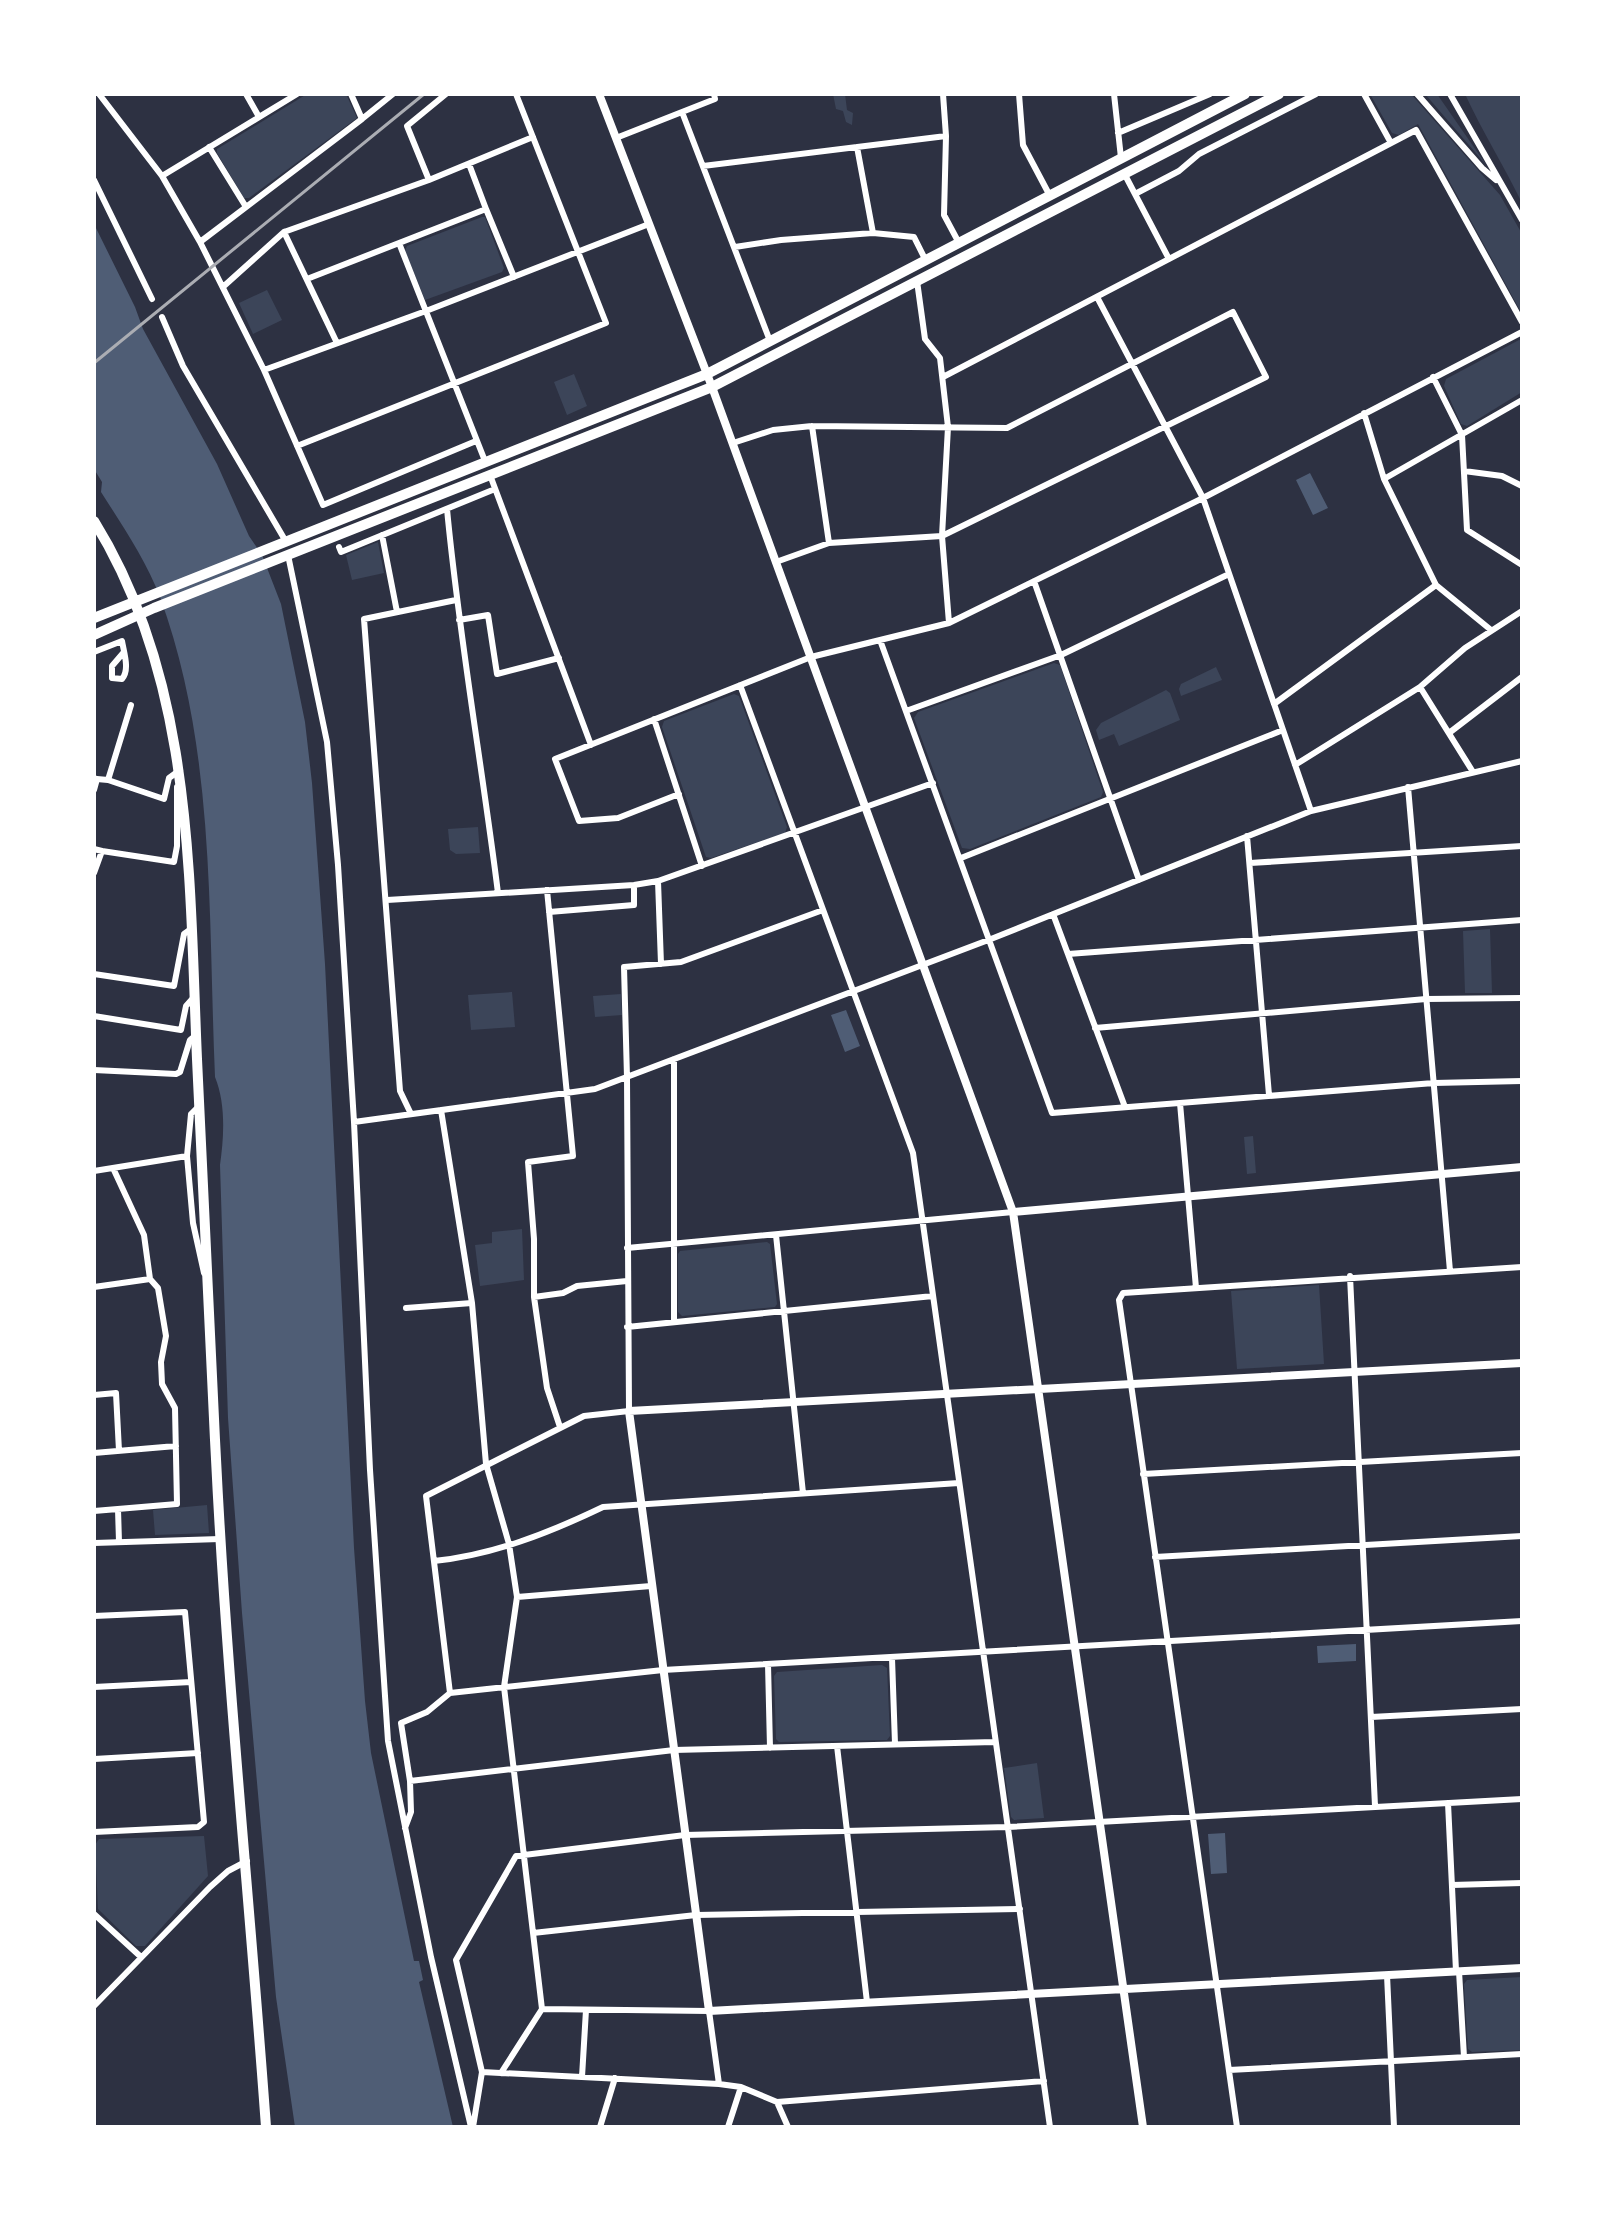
<svg xmlns="http://www.w3.org/2000/svg" width="1616" height="2221" viewBox="0 0 1616 2221" font-family="Roboto,sans-serif">
<style>
.green{fill:#3c4559}
.water{fill:#4f5d75}
.lines{fill:none;stroke-linecap:round;stroke-linejoin:round}
.minor{stroke:#fff;stroke-width:6}
.tertiary{stroke:#fff;stroke-width:8}
.primary{stroke:#fff;stroke-width:10}
.rail{stroke:#abadb3;stroke-width:3}
</style>
<rect width="100%" height="100%" fill="#2d3142"/>
<path class="green" d="M307,94H346L357,118L249,198H244L217,153V149Z
M833,94H845L847,110L853,113L852,125L846,122L843,111L836,109Z
M1370,94H1411L1500,195L1522,234V314L1418,124L1399,135L1392,133Z
M1425,94H1437L1487,166Z
M1465,94H1522V203C1504,166 1482,131 1465,94Z
M482,217H485L504,268L502,272L425,300L405,251L407,246Z
M267,290L282,320L253,334L239,303Z
M1519,340L1522,341V392L1467,426L1461,424L1444,386L1446,379Z
M574,374L587,406L567,415L554,382Z
M378,542L384,573L352,580L346,555Z
M1054,663L1060,665L1103,792L1101,797L970,849L962,848L914,718L918,712Z
M1216,667L1222,680L1181,696L1179,689L1181,684Z
M1166,690L1170,693L1180,720L1119,746L1114,734L1099,740L1096,730L1101,723Z
M734,694L739,696L787,827L785,833L711,858L706,857L662,727L664,721Z
M478,827L480,853L456,854L450,850L448,829Z
M1490,929L1492,993H1465L1463,931Z
M512,992L515,1027L471,1030L468,995Z
M621,994L622,1015L595,1017L593,996Z
M1253,1136L1256,1173L1247,1174L1244,1137Z
M522,1229L524,1280L480,1286L475,1245L492,1243V1232Z
M767,1242L770,1244L777,1304L775,1307L682,1316L678,1312V1254L680,1251Z
M1319,1285L1324,1364L1237,1369L1231,1291Z
M207,1505L209,1533L155,1535L153,1510Z
M882,1665L887,1668L890,1736L887,1740L779,1742L776,1739L774,1676L777,1672Z
M1037,1763L1044,1818L1014,1820L1011,1817L1004,1768Z
M204,1836L208,1876L145,1946H136L98,1909L95,1845L99,1839Z
M1522,1977V2050L1472,2052L1468,2049L1464,1984L1467,1980Z"/>
<path class="water" d="M94,224L135,307L143,329L217,464L249,536L262,555L281,604L305,722L312,783L325,964L354,1548L365,1701L371,1753L414,1961H419L423,1980L419,1982L453,2127H295L276,1997L242,1613L228,1418L220,1165C224,1137 226,1104 215,1077C208,917 216,750 160,597C146,560 122,525 101,492L102,482L94,469Z
M1310,473L1328,508L1313,515L1296,480Z
M846,1010L860,1046L845,1052L831,1015Z
M1356,1644V1661L1318,1663L1317,1646Z
M1225,1833L1227,1873L1211,1874L1208,1834Z"/>
<g class="lines">
<path class="minor" d="M99,94L162,176L200,242L264,370L323,505L476,441
M246,94L259,117
M943,94L946,136L944,215L959,243
M1019,94L1023,145L1050,196
M1114,94L1121,158
M1364,94L1391,143
M1417,94L1482,168L1496,180
M1450,94L1522,220
M682,112L770,341
M362,119L393,94
M1118,133L1210,94
M616,138L715,99L714,94
M209,147L246,207
M469,164L486,209
M703,166L946,136
M1125,175L1169,259
M162,176L297,94
M94,180L152,299
M429,180L407,126L446,94
M1135,194L1179,171L1199,154L1316,94
M873,233L914,237L926,261
M200,242L362,119L351,94
M399,243L485,461
M735,247L781,240L873,233L857,147
M307,279L486,209L514,277
M917,281L925,339L940,358L948,427L942,536L949,623
M224,286L284,232
M1097,297L1203,498L1311,811
M162,317L183,366L285,540
M337,343L284,232L429,180L533,137
M264,370L426,311L649,224
M943,377L1416,130L1522,322
M1433,377L1462,435L1467,530L1522,565
M1364,413L1384,479L1436,585L1491,630
M812,426L829,543
M733,443L773,430L812,426L1007,428L1233,312L1266,377L942,536L829,543L776,562
M297,446L606,323L516,94
M1464,471L1502,476L1522,486
M490,475L591,745
M1384,479L1522,400
M447,509C459,637 482,765 498,893
M382,535L397,612
M339,547L341,552L495,489
M288,555L327,742L338,865L354,1122L370,1470L388,1741L431,1957L471,2127
M1034,581L1139,880
M459,620L488,615L497,674L559,658
M880,640L1052,1113L1434,1083L1522,1081
M94,652L122,641C124,653 130,670 122,679L112,678V666L124,652
M740,685L913,1153L1050,2127
M1420,687L1473,772
M1274,704L1436,585
M906,711L1061,655L1229,574
M654,719L702,866
M1449,733L1522,677
M1295,765L1420,687L1465,648L1522,611
M94,778L97,779L94,790
M97,779L108,780L164,799L169,778L180,770
M108,780L131,705
M1408,787L1450,1271
M679,794L618,818L579,821L555,759L811,657L949,623L1203,498L1522,332
M1247,836L1269,1095
M94,849L102,851L94,873
M102,851L174,862L177,846V787
M961,858L1283,730
M1250,863L1522,846
M658,881L661,964
M547,890L573,1156L528,1162L534,1239V1297L547,1388L560,1427
M387,900L634,885L658,881L933,783
M823,910L681,962L624,967L627,1077L629,1411L584,1416L426,1496L450,1693L663,1670L1522,1621
M549,912L634,905V885
M1053,914L1125,1107
M1068,954L1522,920
M94,974L174,986L184,934L191,929
M94,1016L181,1030L186,1006L194,997
M1095,1028L1426,999L1522,998
M94,1070L176,1074L180,1072L190,1040L196,1035
M1180,1103L1196,1288
M199,1106L191,1114L187,1156L193,1223L204,1273
M441,1110L472,1303L486,1464L509,1544L517,1597L504,1687L542,2009L709,2011L719,2084
M411,1114L400,1091L364,619L456,600
M354,1122L595,1089L991,939L1311,811L1522,761
M94,1171L187,1156
M776,1235L803,1493
M627,1248L1013,1212
M1350,1276L1375,1806
M94,1287L150,1279
M534,1297L563,1293L577,1286L627,1281
M406,1308L472,1303
M674,1322V1059
M627,1327L933,1296
M94,1395L116,1393L119,1451
M94,1453L176,1446
M1143,1474L1522,1453
M118,1509L119,1542
M94,1511L177,1504L175,1408L162,1384L161,1362L166,1336L158,1288L150,1279L144,1235L113,1168
M94,1543L220,1539
M1155,1557L1522,1536
M434,1561C493,1555 549,1533 603,1507L959,1483
M517,1597L651,1586
M94,1616L185,1612L204,1822L198,1827L94,1832
M892,1658L895,1744
M768,1664L770,1748
M94,1687L191,1682
M450,1693L427,1712L401,1723L410,1781L674,1750L995,1742
M1371,1717L1522,1709
M837,1746L867,2002
M94,1759L198,1753
M1448,1803L1456,1971
M405,1828L411,1812L410,1781
M1452,1885L1522,1883
M94,1914L141,1957
M533,1933L696,1915L1020,1909
M1459,1971L1464,2057
M1387,1975L1394,2127
M94,2006L210,1887L228,1871L247,1861
M1229,2070L1522,2054
M501,2073L542,2009
M582,2077L586,2010
M1044,2081L777,2102L741,2087L719,2084L482,2072L456,1960L516,1856L685,1835L1008,1827L1522,1799
M777,2102L788,2127
M473,2127L482,2072
M600,2127L615,2078
M728,2127L741,2087
M1237,2127L1119,1300L1123,1293L1522,1267"/>
<path class="tertiary" d="M599,94L712,387L1013,1212L1143,2127
M1013,1212L1522,1167
M1522,1363L629,1411L709,2011L1522,1968"/>
<path class="primary" d="M94,521C194,682 189,876 197,1059C203,1193 209,1326 216,1459C227,1682 250,1904 266,2127
M94,618L707,374L1245,94
M94,635L154,608L712,387L1279,94"/>
<path class="rail" d="M94,363L424,94"/>
</g>
<rect width="1616" height="2221" fill="none" stroke="#ffffff" stroke-width="192"/>
</svg>
